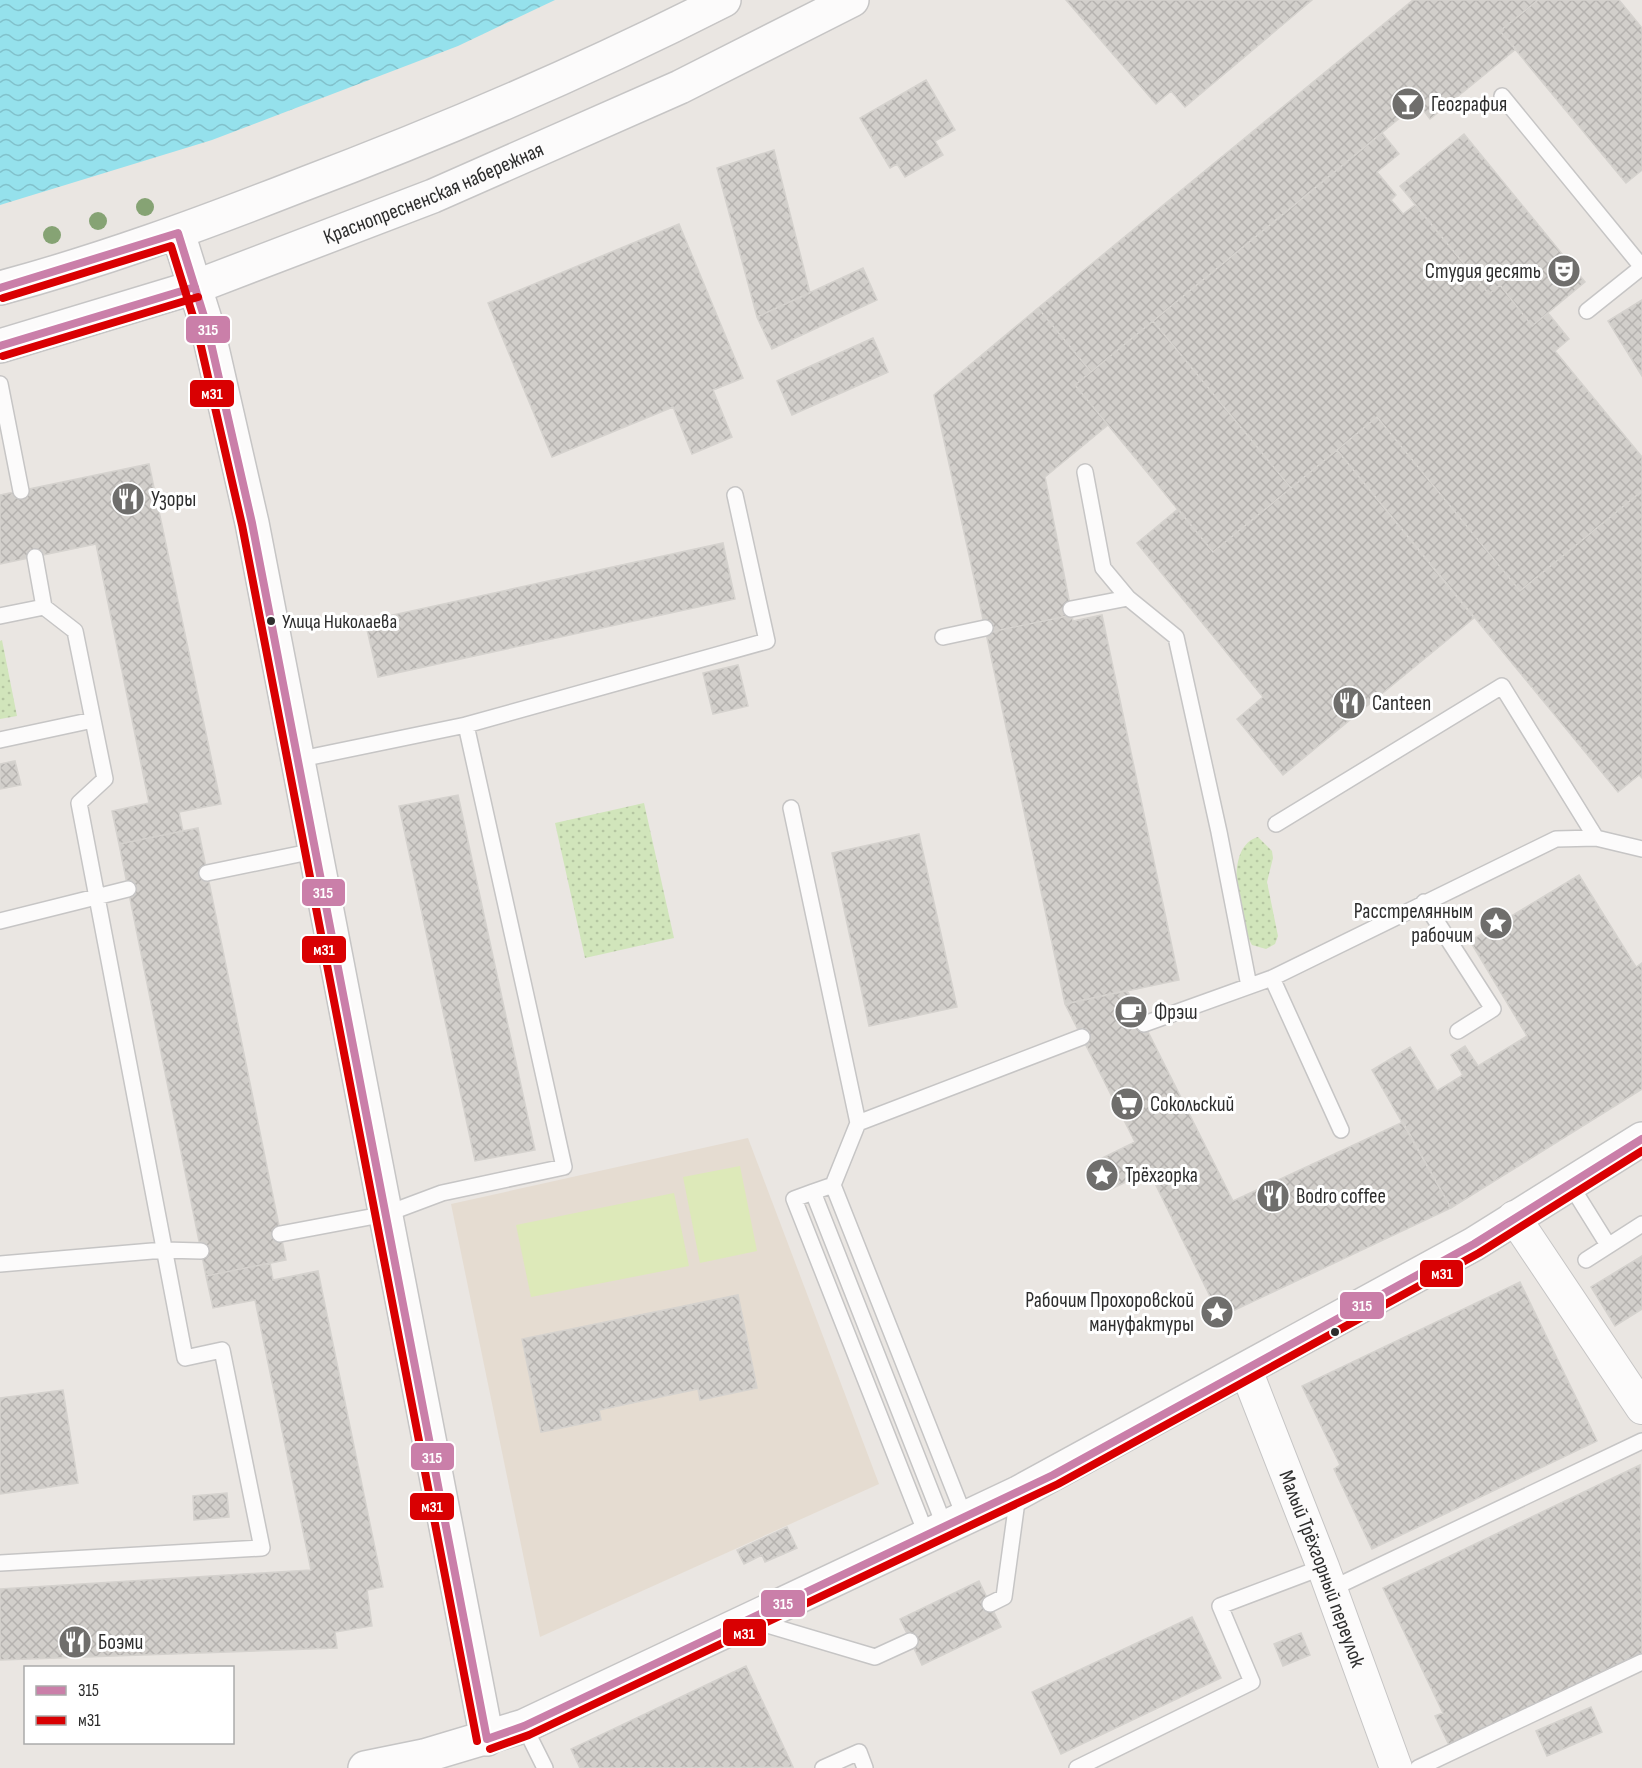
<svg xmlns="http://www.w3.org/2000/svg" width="1642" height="1768" viewBox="0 0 1642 1768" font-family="'Sofia Sans Condensed',sans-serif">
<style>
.education{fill:#e5dcd1}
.grass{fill:url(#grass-dots)}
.pitch{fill:#dde9b9}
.water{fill:url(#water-waves)}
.building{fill:url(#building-cross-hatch);stroke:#d5d2ce;stroke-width:1.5}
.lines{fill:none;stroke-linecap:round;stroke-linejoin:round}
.lane-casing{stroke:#c6c5c5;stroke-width:18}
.street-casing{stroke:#c6c5c5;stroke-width:34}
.secondary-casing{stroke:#c6c5c5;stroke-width:36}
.lane{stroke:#fcfbfb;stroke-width:15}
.street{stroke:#fcfbfb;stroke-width:32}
.secondary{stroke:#fcfbfb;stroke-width:33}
.bus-1-casing{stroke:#fff;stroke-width:12}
.bus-2-casing{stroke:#fff;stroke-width:12}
.bus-1{stroke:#ca7fa9;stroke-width:8}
.bus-2{stroke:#d90002;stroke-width:8}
.tree{fill:#86a374}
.bus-dot{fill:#2d2d2d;stroke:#fff;stroke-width:2}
.labels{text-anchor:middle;stroke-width:6;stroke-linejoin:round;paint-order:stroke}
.bus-label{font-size:20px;fill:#2d2d2d;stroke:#fff;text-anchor:start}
.poi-label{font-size:21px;fill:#2d2d2d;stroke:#fff;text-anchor:start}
.street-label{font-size:21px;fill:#2d2d2d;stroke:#fff}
.line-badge{stroke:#fff;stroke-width:2}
.badge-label{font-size:16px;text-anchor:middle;font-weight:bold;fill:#fff}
</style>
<defs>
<pattern id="grass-dots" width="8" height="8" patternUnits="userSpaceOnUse" patternTransform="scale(1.5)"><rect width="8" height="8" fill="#d1e5bb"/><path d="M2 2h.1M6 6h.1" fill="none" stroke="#b4c5a1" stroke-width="1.8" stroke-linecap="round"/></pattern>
<pattern id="water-waves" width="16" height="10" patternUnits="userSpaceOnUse" patternTransform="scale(1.5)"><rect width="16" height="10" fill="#95e1ec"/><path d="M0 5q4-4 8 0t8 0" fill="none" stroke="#81c1cb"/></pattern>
<pattern id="building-cross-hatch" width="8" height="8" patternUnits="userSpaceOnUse" patternTransform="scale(1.5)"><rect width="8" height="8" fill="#d2cfcb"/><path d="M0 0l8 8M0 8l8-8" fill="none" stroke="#b5b2af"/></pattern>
</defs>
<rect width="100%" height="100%" fill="#eae6e2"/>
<path class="education" d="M748,1138L879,1484L540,1637L451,1204Z"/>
<path class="grass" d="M2,640L17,716L0,719V641Z
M644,803L674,938L585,958L555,823Z
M1258,837L1272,851L1273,858L1267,882L1278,936L1275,944L1266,949L1252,945C1239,921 1222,847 1258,837Z"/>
<path class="pitch" d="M740,1166L757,1251L700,1263L683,1177Z
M674,1193L689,1266L531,1297L516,1225Z"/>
<path class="water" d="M0,0H555L458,46L212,140L0,205Z"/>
<path class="building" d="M1066,0H1312L1185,107L1171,91L1156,104Z
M1413,0H1538L1500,31L1516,49L1430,119L1418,103L1091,372L1038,308Z
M1538,0H1619L1642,28V170L1626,183L1500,31Z
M926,80L955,130L935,141L943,155L905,177L897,164L890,168L860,118Z
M1382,133L1399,154L1377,172L1396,195L1391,200L1403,214L1415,205L1489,294L1500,285L1532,326L1548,313L1569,339L1555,351L1642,457V491L1520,591L1377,417L1291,488L1153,321Z
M1464,134L1585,282L1532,326L1500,285L1489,294L1400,186Z
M774,150L810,293L757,317L717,168Z
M679,224L743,378L713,390L732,437L692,454L673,407L552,457L488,303Z
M863,268L877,300L772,349L757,317Z
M1642,300V376L1608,321Z
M1038,308L1091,372L1075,385L1108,425L1045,477L1072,615L986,633L934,395Z
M1153,321L1291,488L1213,552L1075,385Z
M873,338L888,372L792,415L777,381Z
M1377,417L1520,591L1642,491V778L1639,775L1618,792L1337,450Z
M1337,450L1474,618L1283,775L1237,719L1263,697L1137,543L1178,509L1213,552Z
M149,464L221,804L179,812L183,831L119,844L112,811L149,803L96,544L0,564V495Z
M723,543L735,599L378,677L365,621Z
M1072,615L1073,621L1102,615L1179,980L1065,1004L986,633Z
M738,665L748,706L713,714L703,673Z
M15,761L21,785L0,789V764Z
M458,795L535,1150L475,1161L399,806Z
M198,828L286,1260L206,1276L119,844Z
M919,834L957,1007L869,1026L832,853Z
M1579,875L1636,967L1642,963V1089L1451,1208L1372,1070L1410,1047L1437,1091L1463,1075L1451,1055L1465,1046L1478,1066L1527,1036L1470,941Z
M1127,990L1233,1201L1403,1122L1451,1208L1220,1317L1149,1171L1109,1190L1096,1161L1135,1142L1065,1004Z
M1642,1256V1309L1615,1326L1591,1287Z
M270,1263L273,1280L318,1271L383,1587L367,1590L372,1626L335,1632L337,1648L0,1660V1589L311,1570L255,1300L213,1308L206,1276Z
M1520,1282L1597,1441L1372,1549L1334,1469L1340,1465L1302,1386Z
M738,1295L757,1388L700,1400L698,1389L599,1410L601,1420L541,1432L522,1339Z
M63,1390L78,1483L0,1494V1398Z
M1640,1465L1642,1653L1449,1745L1435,1716L1443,1713L1383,1588Z
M227,1493L229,1517L194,1520L193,1496Z
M787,1527L797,1548L765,1562L762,1555L744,1564L737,1550Z
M979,1581L1001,1627L922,1665L900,1619Z
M1192,1617L1221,1678L1061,1754L1032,1692Z
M1301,1633L1310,1655L1283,1666L1274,1644Z
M746,1666L793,1767L580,1768L571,1749Z
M1591,1707L1602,1732L1547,1756L1536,1731Z"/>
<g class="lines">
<defs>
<path id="lane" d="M1502,96L1642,267
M1587,311L1642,267
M0,384L21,491
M1085,472L1103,568L1128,598L1176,637L1219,832L1249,986
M1071,609L1128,598
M0,616L44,607
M943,637L985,628
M466,725L767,641L735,495
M0,740L93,720
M791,808L858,1123
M1276,824L1502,686L1596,838
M207,873L314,851
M1424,902L1493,1009L1458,1031
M0,921L128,889
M1272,978L1341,1130
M1144,1024L1272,978L1556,839L1596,838L1642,849
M1570,1184L1608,1245
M833,1185L965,1518
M813,1192L794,1199L927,1536
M280,1234L386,1214L442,1193L564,1167L466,725L296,760
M1586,1260L1642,1224
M0,1264L164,1250L201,1251
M945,1527L813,1192L833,1185L858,1123L1082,1037
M0,1563L262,1548L222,1350L185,1358L79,803L105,779L75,631L44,607L35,557
M1331,1589L1642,1441
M990,1604L1004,1597L1018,1494
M754,1621L875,1657L910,1641
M524,1726L545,1768
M823,1768L859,1752L865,1768
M1077,1768L1252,1682L1220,1606L1323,1567
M1418,1768L1642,1662"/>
<g id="street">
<path d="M1514,1217L1642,1408"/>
<path id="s1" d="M1246,1370L1323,1567L1396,1768"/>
</g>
<g id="secondary">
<path d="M178,233L207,326L252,523L487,1739"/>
<path d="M0,288C101,261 199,225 296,187C442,132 585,71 724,0"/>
<path id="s2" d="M0,346L195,287L433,196L680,87L852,0"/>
<path d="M365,1768L424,1756L524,1726L1018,1493L1474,1244L1642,1139"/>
</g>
</defs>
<use href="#lane" class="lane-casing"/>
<use href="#street" class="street-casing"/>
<use href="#secondary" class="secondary-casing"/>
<use href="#lane" class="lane"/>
<use href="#street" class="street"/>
<use href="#secondary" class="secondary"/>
<defs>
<path id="bus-1" d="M0,288L178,233L207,326L252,523L487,1739
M0,346L195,287
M487,1739L524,1726L1053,1475L1474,1244L1642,1139"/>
<path id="bus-2" d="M3,298L171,246L197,329L242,525L477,1741
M3,356L198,297
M490,1749L529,1735L1058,1484L1479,1253L1642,1151"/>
</defs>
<use href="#bus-1" class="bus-1-casing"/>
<use href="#bus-2" class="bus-2-casing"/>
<use href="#bus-1" class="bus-1"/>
<use href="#bus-2" class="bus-2"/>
</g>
<g class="tree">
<circle cx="145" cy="207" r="9"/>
<circle cx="98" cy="221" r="9"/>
<circle cx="52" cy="235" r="9"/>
</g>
<defs>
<symbol id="bar-disc" viewBox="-11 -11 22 22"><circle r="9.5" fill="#6f6e6c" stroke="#fff"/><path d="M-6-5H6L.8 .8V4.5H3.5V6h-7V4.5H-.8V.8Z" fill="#fff"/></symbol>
<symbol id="theatre-disc" viewBox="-11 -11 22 22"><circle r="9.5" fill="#6f6e6c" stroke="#fff"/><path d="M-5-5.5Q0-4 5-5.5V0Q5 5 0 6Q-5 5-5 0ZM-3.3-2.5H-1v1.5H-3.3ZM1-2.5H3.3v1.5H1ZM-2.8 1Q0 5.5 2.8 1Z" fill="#fff"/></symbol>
<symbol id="restaurant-disc" viewBox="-11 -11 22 22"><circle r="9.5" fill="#6f6e6c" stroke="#fff"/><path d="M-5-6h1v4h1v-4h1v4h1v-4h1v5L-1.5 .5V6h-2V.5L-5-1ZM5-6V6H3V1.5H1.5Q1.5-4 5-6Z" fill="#fff"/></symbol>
<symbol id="sight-disc" viewBox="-11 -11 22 22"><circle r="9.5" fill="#6f6e6c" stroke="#fff"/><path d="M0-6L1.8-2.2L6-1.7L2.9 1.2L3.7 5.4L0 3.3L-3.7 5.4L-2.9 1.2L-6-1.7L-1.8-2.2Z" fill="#fff"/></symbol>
<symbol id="cafe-disc" viewBox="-11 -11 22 22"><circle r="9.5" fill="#6f6e6c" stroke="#fff"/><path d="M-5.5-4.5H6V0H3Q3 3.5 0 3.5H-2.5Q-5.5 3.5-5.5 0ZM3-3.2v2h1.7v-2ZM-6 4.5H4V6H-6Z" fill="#fff"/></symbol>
<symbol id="supermarket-disc" viewBox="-11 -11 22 22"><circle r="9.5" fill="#6f6e6c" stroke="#fff"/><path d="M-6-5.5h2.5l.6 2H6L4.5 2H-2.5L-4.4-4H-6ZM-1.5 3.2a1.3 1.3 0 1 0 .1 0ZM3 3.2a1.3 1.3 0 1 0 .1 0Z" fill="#fff"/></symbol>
</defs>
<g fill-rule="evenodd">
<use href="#bar-disc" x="1389" y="85" width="38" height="38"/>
<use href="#theatre-disc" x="1545" y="252" width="38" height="38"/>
<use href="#restaurant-disc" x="109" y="480" width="38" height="38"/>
<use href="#restaurant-disc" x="1330" y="684" width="38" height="38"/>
<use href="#sight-disc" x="1477" y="904" width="38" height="38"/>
<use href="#cafe-disc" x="1112" y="993" width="38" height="38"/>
<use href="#supermarket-disc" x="1108" y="1085" width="38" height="38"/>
<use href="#sight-disc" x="1083" y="1156" width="38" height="38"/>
<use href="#restaurant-disc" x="1254" y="1177" width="38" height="38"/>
<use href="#sight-disc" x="1198" y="1293" width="38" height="38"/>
<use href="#restaurant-disc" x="56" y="1623" width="38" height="38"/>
</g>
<g class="bus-dot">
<circle cx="271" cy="621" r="5"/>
<circle cx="1335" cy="1332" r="5"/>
</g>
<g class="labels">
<g class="bus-label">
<text x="282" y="628">Улица Николаева</text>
</g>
<g class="poi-label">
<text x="1431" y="111">География</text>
<text x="1541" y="278" text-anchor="end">Студия десять</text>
<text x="151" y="506">Узоры</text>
<text x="1372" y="710">Canteen</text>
<text x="1473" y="918" text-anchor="end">Расстрелянным<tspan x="1473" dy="24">рабочим</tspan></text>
<text x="1154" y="1019">Фрэш</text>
<text x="1150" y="1111">Сокольский</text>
<text x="1125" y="1182">Трёхгорка</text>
<text x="1296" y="1203">Bodro coffee</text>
<text x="1194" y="1307" text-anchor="end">Рабочим Прохоровской<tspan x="1194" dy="24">мануфактуры</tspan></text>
<text x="98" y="1649">Боэми</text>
</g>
<g class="street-label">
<text dy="7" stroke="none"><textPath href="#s2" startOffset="460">Краснопресненская набережная</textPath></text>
<text dy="7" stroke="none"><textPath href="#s1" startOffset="213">Малый Трёхгорный переулок</textPath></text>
</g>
</g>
<g class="line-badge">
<rect x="185" y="315" width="46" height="29" rx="6" fill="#ca7fa9"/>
<rect x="189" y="379" width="46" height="29" rx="6" fill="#d90002"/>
<rect x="301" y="878" width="45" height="29" rx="6" fill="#ca7fa9"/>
<rect x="301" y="935" width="46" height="29" rx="6" fill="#d90002"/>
<rect x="1419" y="1259" width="45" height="29" rx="6" fill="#d90002"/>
<rect x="1339" y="1291" width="46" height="29" rx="6" fill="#ca7fa9"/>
<rect x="410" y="1442" width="45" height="29" rx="6" fill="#ca7fa9"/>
<rect x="409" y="1492" width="46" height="29" rx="6" fill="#d90002"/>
<rect x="760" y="1589" width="46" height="29" rx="6" fill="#ca7fa9"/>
<rect x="722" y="1618" width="45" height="29" rx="6" fill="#d90002"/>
</g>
<g class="badge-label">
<text x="208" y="335">315</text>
<text x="212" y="399">м31</text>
<text x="323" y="898">315</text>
<text x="324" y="955">м31</text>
<text x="1442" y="1279">м31</text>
<text x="1362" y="1311">315</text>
<text x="432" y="1463">315</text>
<text x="432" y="1512">м31</text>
<text x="783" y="1609">315</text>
<text x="744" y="1639">м31</text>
</g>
<rect x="24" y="1666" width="210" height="78" fill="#ffffff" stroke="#ababab" stroke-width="1.5"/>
<rect x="36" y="1686" width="30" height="9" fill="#ca7fa9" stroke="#ababab" stroke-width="1.5"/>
<text x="78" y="1696" font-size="18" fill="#2d2d2d">315</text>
<rect x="36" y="1716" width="30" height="9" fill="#d90002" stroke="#ababab" stroke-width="1.5"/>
<text x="78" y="1726" font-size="18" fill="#2d2d2d">м31</text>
</svg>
